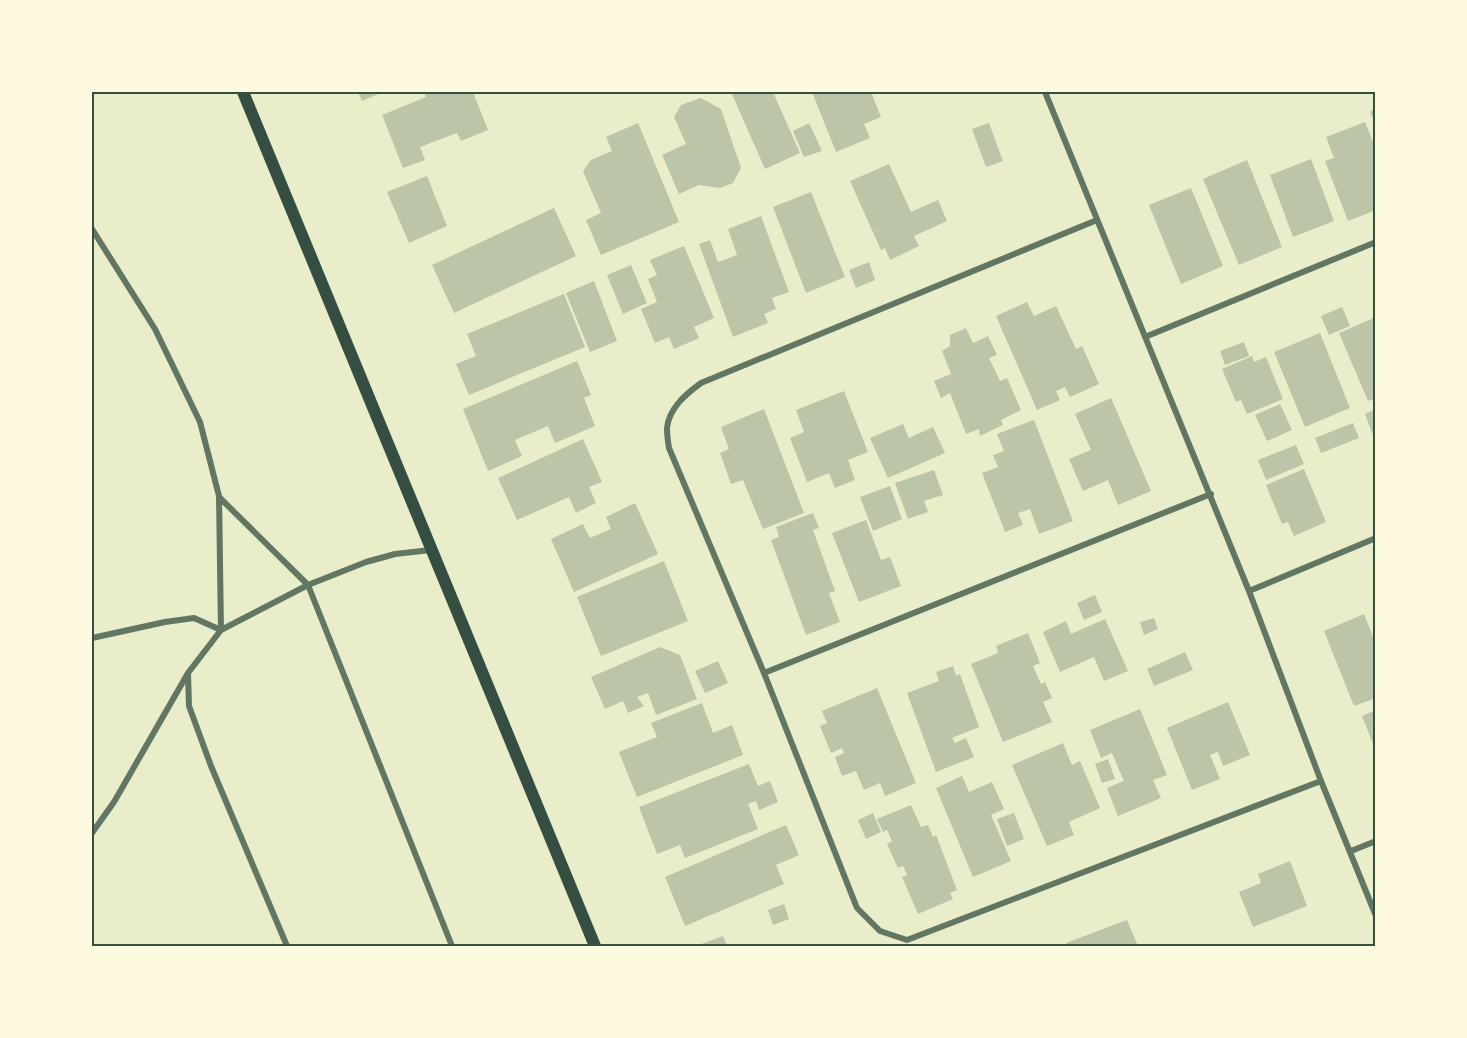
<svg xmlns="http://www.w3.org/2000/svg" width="1467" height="1038" viewBox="0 0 1467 1038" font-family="Rubik,sans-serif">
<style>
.building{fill:#bcc5a7}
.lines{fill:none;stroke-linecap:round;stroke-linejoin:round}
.minor{stroke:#617663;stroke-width:6}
.secondary{stroke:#344e41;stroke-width:12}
.neatline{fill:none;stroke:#344e41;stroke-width:2}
</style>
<rect width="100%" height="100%" fill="#e9edc9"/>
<path class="building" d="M358,92H383L362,101Z
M424,92H473L488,130L461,141L457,133L420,147L425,160L403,168L382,115L426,97Z
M731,92H773L800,153L765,169Z
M812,92H871L881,117L864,124L870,138L836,152Z
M701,98L721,109L741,168L733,183L720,188L699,185L679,194L662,155L686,144L674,117L681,105Z
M1376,109V125H1375L1370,111Z
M1365,122L1376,149V210L1348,221L1325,161L1334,158L1326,137Z
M638,123L679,222L601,255L586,220L601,213L583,171L591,160L612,151L606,137Z
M809,123L822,151L804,157L793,131Z
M989,123L1003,161L986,167L972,129Z
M1311,159L1334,221L1293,237L1270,175Z
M1247,160L1282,247L1239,265L1203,179Z
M889,164L911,212L938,200L947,221L914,236L919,246L890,260L885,248L881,250L850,181Z
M427,176L447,226L409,243L387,192Z
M1191,188L1223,266L1181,284L1149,205Z
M811,192L845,277L806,293L773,207Z
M554,208L576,256L454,313L432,265Z
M761,216L789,292L772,298L776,309L764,314L768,323L733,337L699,244L710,240L718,262L737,255L728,229Z
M684,246L714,318L694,327L699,338L674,349L669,337L655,343L641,309L657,302L648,279L657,275L650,260Z
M869,262L875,280L856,288L849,270Z
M631,265L647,303L623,314L607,275Z
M594,281L617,341L590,352L566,293Z
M564,294L585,347L469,395L456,364L476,356L467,334Z
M1027,302L1034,316L1056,306L1076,349L1082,346L1099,384L1070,397L1065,387L1056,391L1060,400L1037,410L996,316Z
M1342,307L1350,326L1329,335L1321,316Z
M1376,317V398L1368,401L1339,333Z
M966,328L973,343L988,336L997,355L989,358L1000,381L1007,378L1021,410L1001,420L1003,425L980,436L979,429L966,434L950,393L941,398L934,381L951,374L942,351L950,346V335Z
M1320,333L1350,408L1305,427L1274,352Z
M1244,342L1249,356L1225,365L1220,351Z
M1252,356L1254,362L1266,357L1283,399L1247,414L1241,400L1236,402L1222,369Z
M577,361L591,395L584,398L595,426L555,443L548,426L515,440L522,456L488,471L463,409Z
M844,391L868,452L848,460L855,480L835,488L829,473L807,482L790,438L804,432L796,410Z
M1111,398L1151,491L1118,505L1108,480L1083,491L1069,459L1091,450L1075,414Z
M1280,404L1292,430L1267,441L1255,415Z
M764,409L804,513L763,529L743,480L731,484L720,453L729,449L721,427Z
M1376,409V441H1375L1365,414Z
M1034,420L1073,521L1039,534L1030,509L1018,513L1023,525L1005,532L982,473L998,467L993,455L1004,451L997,434Z
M1353,423L1359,438L1321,453L1315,438Z
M903,424L909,438L933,427L945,453L888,478L870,438Z
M583,439L602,482L589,487L596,503L576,513L569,497L517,520L498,478Z
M1296,445L1304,464L1266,480L1258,460Z
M1304,469L1326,522L1294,536L1288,522L1282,524L1266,485Z
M934,470L943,495L924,501L928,512L908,519L895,483Z
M890,486L902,519L873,531L860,497Z
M635,503L658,554L574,592L551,539L583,524L590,538L611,529L606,517Z
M813,513L819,528L813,530L835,591L829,593L840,622L806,635L771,540L779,537L776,527Z
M866,520L881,560L890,557L901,586L859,602L832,533Z
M664,561L688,621L601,656L577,597Z
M1095,595L1102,612L1084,620L1077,603Z
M1364,614L1376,644V698L1354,706L1324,631Z
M1154,618L1158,629L1144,635L1140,622Z
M1105,619L1128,671L1104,681L1094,657L1060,672L1043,632L1066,621L1071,634Z
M1028,633L1040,663L1033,666L1041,684L1045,682L1052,698L1043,702L1052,722L1003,742L971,664L998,653L996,646Z
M660,647L680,655L697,699L656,715L648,693L637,697L644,706L628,713L623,701L605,709L591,677Z
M1185,652L1193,670L1154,686L1147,669Z
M718,661L728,683L705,693L695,671Z
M953,666L956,676L960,674L979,727L952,738L955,743L966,738L974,757L936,772L907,693L939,681L936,672Z
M877,688L916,783L885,796L880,783L864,790L856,771L842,776L835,757L844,753L842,748L831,753L820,726L827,723L822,711Z
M1228,702L1250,755L1223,766L1218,752L1210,755L1220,779L1192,790L1167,728Z
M702,703L713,733L732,725L743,755L637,797L619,752L657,737L651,723Z
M1140,709L1167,775L1153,780L1161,798L1118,816L1107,788L1124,781L1112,753L1101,758L1090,730Z
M1376,710V749H1375L1362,716Z
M1063,743L1072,765L1080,761L1100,808L1069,822L1074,835L1047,846L1012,765Z
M1108,759L1115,779L1102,783L1095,764Z
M749,764L758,786L770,781L778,802L759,810L756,801L748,804L758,829L685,858L680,845L657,854L639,807Z
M962,776L969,792L992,782L1004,809L991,815L1011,861L973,877L936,788Z
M911,805L921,827L928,825L933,837L936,835L957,890L950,893L953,899L918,914L902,877L907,875L903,866L898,868L887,844L892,841L887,830L883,832L877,819Z
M873,813L881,832L866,839L858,820Z
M1014,813L1024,839L1007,846L997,819Z
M786,825L799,855L776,865L784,884L685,926L665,877Z
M1290,861L1307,906L1253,927L1239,892L1261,883L1258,874Z
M784,904L789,919L773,925L768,910Z
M1127,920L1138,946H1067L1066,943Z
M723,936L727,946H696Z"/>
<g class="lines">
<path class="minor" d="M1045,92L1249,591L1321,781L1376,916
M1097,220L701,383C686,394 669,408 667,428C667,434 668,442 669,448L764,673L857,908L880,931L907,940L1321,781
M92,229L155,329L200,422L219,496L221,630L194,618L165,622L92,638
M1145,337L1376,242
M219,497L308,585L452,946
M1249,591L1376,538
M764,673L1211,494
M188,674L189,706L211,766L287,946
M92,833L114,802L188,673L221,630L308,585L366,562L395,554L431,550
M1351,851L1376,841"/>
<path class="secondary" d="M243,92L595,946"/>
</g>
<rect width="1467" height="1038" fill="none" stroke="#fefae0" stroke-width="186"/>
<rect x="93" y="93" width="1281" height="852" class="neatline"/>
</svg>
